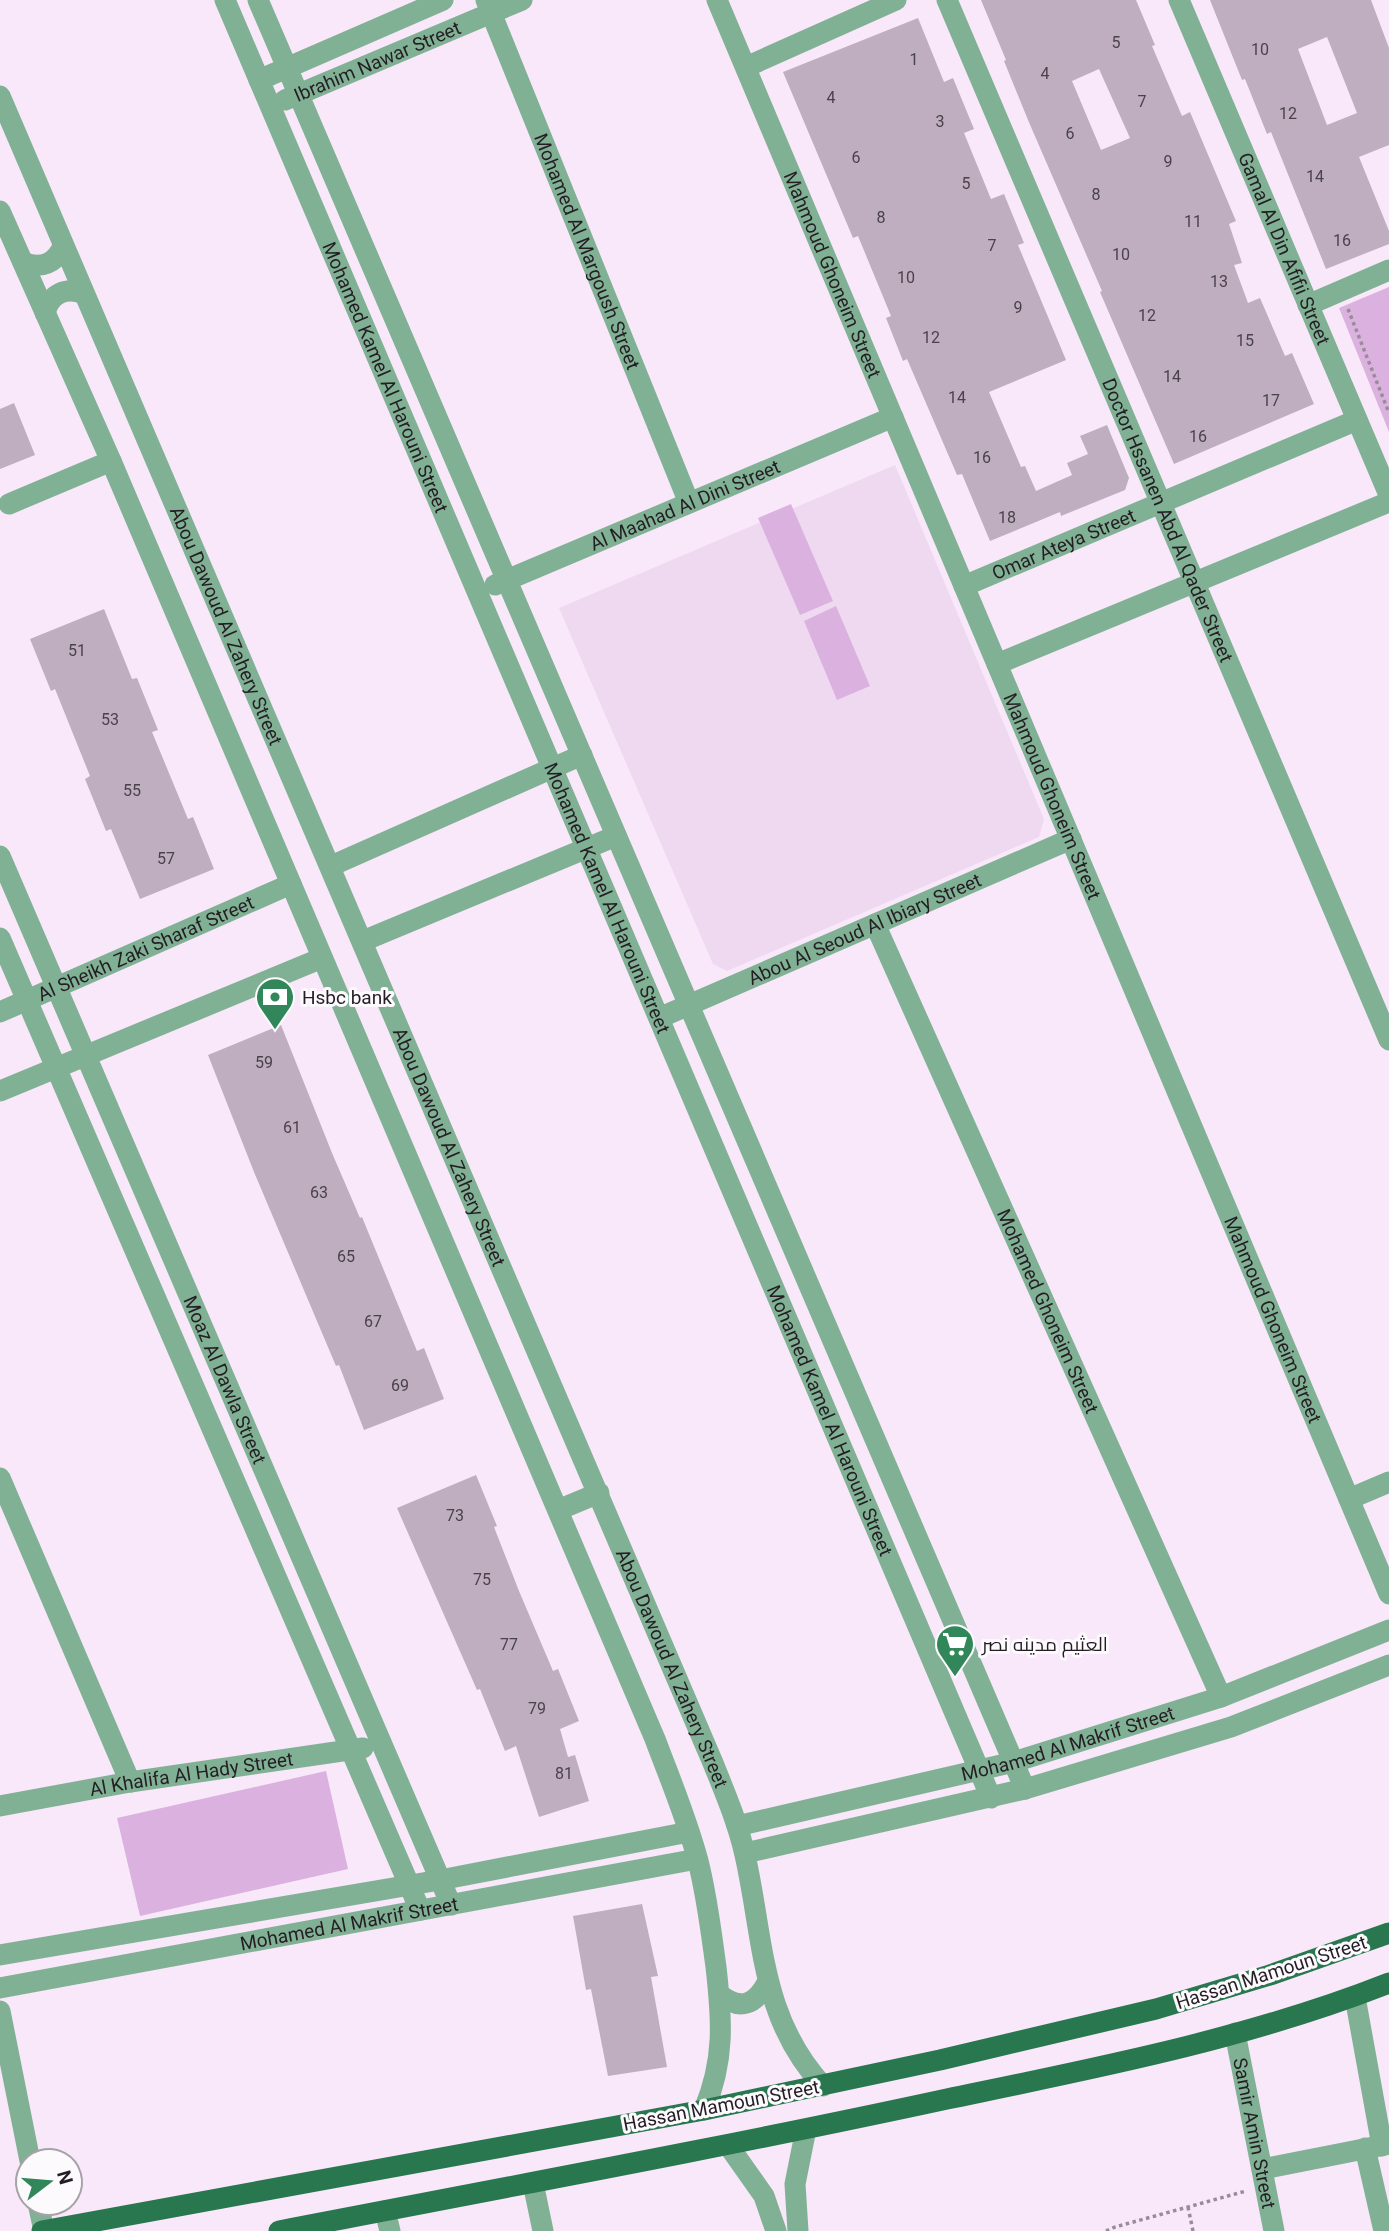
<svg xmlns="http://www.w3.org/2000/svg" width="1389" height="2231" viewBox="0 0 1389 2231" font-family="Roboto,Cairo,sans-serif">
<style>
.built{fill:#efd9f1}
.green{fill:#dbb2df}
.building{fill:#beaebf;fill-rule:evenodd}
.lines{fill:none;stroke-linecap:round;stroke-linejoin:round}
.path{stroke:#988c99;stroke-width:3.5;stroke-dasharray:3.5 3.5;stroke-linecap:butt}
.minor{stroke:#81b194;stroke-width:21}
.major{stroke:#29774f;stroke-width:21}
.labels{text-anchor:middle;stroke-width:6;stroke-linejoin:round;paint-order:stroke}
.number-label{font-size:16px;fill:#4a424b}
.street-label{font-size:19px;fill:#241e24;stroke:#fdfafe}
.poi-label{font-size:19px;fill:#241e24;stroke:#fdfafe;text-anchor:start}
</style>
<rect width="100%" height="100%" fill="#f8e8fa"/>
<path class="built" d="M895,465L1044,819L1039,837L727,971L713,964L559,608Z"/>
<path class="green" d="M1389,287V432L1339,308Z
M791,504L833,601L800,615L758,518Z
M836,606L870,686L837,700L804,621Z
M326,1771L348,1869L140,1916L117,1818Z"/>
<path class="building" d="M981,0H1136L1155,45L1152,46L1182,116L1190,112L1236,221L1229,224L1242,263L1234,265L1248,303L1260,298L1285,356L1292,353L1314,404L1174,464L1100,292L1102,291L1028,120L1004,61L1006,60ZM1099,69L1130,138L1101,150L1072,81Z
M1210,0H1371L1389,48V145L1359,157L1389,231V244L1326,269L1271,132L1267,134L1245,79L1242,80ZM1327,37L1357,113L1327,125L1298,49Z
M918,18L944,82L953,78L974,129L964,133L991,199L1004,194L1024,243L1018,245L1066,360L989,392L1021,467L1025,466L1036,491L1072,475L1067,463L1088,454L1080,436L1107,425L1129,478L1125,490L1061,516L1060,512L990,541L962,474L957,475L907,359L903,361L886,318L891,316L858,236L853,238L783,72Z
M14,403L35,455L0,469V409Z
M104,609L132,679L137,678L158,730L152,732L188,819L193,817L214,869L140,899L111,829L106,831L85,779L90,776L55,689L51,691L30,639Z
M281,1025L332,1153L360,1218L362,1217L417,1351L424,1348L444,1399L364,1430L339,1365L336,1366L254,1172L208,1055Z
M476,1475L497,1526L494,1527L519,1591L553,1671L558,1669L579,1721L560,1729L568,1757L575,1755L589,1801L539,1817L516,1746L505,1751L480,1689L477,1690L397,1508Z
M642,1904L658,1976L651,1977L667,2067L608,2076L591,1989L586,1990L573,1916Z"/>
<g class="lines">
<path class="path" d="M1348,309L1389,413
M1188,2207L1193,2231
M1106,2231L1115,2227L1246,2191"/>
<g class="minor">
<path id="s1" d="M225,0L991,1798"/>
<path d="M258,0L1025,1789"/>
<path id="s2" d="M486,0L689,503"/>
<path id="s3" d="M717,0L1389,1594"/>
<path id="s4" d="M947,0L1389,1040"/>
<path id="s5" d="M1179,0L1389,495"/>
<path d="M746,67L896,0"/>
<path d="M259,80L443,0"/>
<path id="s6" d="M0,96L713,1763C725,1793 738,1823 745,1855C764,1940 760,2017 823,2086"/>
<path id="s7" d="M285,100L522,0"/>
<path d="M0,211L111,461L655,1739C670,1779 687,1819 698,1861C707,1896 711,1931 716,1967C722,2020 725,2060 704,2110"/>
<path d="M23,262C41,270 56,263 63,246"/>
<path d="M1308,305L1389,270"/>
<path d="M45,313C50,294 66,286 84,294"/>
<path d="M9,504L111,461"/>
<path id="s8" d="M495,585L893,417"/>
<path id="s9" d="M964,586L1357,420"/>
<path d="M997,664L1389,502"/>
<path id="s10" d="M0,856L451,1905"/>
<path d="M331,866L582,755"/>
<path id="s11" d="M875,924L1221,1697"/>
<path d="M0,938L420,1910"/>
<path d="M363,941L616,836"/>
<path id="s12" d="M0,1012L291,884"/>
<path id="s13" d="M659,1018L1071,839"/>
<path d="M0,1091L322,958"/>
<path d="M0,1478L130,1782"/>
<path d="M1349,1499L1389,1482"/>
<path d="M558,1510L599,1493"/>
<path id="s14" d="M0,1806L130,1782L363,1748"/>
<path id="s15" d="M737,1826L1014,1762L1221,1697L1389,1630"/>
<path d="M745,1853L1025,1789L1231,1727L1389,1665"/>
<path d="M0,1955L440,1880L689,1832"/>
<path id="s16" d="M0,1988L697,1859"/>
<path d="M719,1994C741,2012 756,2004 768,1981"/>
<path d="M1355,1997L1382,2146"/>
<path d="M0,2011L30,2161"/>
<path id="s17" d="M1235,2033L1274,2231"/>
<path d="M728,2145L764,2196L776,2231"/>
<path d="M1365,2148L1384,2231"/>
<path d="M1262,2169L1389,2144"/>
<path d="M533,2183L543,2231"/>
<path d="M38,2203L44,2231"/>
<path d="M385,2211L390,2231"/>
<path d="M798,2231L795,2184L806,2129"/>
</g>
<path class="major" d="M42,2231L704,2110L940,2060L1156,2009L1270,1975L1389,1933
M279,2231C502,2188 725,2147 947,2099C1096,2068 1247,2039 1389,1983"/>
</g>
<defs>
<symbol id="bank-pin" viewBox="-11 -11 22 30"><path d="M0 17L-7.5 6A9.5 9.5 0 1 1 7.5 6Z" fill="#31875a" stroke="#fdfafe"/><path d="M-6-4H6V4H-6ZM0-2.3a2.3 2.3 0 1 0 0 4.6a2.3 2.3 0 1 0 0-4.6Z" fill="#fff"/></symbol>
<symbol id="supermarket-pin" viewBox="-11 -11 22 30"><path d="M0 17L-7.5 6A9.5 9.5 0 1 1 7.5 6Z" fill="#31875a" stroke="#fdfafe"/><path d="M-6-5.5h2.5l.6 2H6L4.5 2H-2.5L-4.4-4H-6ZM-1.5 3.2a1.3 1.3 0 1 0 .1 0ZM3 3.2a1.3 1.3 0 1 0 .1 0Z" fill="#fff"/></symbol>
</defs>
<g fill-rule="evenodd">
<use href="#bank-pin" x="253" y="975" width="44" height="60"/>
<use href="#supermarket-pin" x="933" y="1622" width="44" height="60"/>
</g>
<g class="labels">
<g class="number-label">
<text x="1116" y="48">5</text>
<text x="1260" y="55">10</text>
<text x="914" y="65">1</text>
<text x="1045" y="79">4</text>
<text x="831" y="103">4</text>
<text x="1142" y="107">7</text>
<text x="1288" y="119">12</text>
<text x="940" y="127">3</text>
<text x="1070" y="139">6</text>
<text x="856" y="163">6</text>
<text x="1168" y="167">9</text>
<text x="1315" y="182">14</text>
<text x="966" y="189">5</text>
<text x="1096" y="200">8</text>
<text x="881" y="223">8</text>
<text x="1193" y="227">11</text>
<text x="1342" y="246">16</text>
<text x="992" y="251">7</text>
<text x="1121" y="260">10</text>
<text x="906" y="283">10</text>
<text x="1219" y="287">13</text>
<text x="1018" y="313">9</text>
<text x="1147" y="321">12</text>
<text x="931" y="343">12</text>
<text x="1245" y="346">15</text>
<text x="1172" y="382">14</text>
<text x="957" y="403">14</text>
<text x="1271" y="406">17</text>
<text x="1198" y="442">16</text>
<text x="982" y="463">16</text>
<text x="1007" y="523">18</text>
<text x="77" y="656">51</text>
<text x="110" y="725">53</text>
<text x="132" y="796">55</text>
<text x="166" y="864">57</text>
<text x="264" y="1068">59</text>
<text x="292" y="1133">61</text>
<text x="319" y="1198">63</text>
<text x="346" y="1262">65</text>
<text x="373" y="1327">67</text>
<text x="400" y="1391">69</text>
<text x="455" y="1521">73</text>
<text x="482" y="1585">75</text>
<text x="509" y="1650">77</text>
<text x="537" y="1714">79</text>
<text x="564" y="1779">81</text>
</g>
<g class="street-label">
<text dy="7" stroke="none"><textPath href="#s7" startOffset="100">Ibrahim Nawar Street</textPath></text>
<text dy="7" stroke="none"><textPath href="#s5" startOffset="270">Gamal Al Din Afifii Street</textPath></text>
<text dy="7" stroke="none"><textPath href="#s2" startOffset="271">Mohamed Al Margoush Street</textPath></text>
<text dy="7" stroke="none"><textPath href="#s3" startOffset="298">Mahmoud Ghoneim Street</textPath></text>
<text dy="7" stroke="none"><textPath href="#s1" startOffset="410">Mohamed Kamel Al Harouni Street</textPath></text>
<text dy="7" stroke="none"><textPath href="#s8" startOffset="206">Al Maahad Al Dini Street</textPath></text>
<text dy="7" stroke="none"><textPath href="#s4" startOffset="565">Doctor Hssanen Abd Al Qader Street</textPath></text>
<text dy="7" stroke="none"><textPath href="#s9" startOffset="108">Omar Ateya Street</textPath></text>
<text dy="7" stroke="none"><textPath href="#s6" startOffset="576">Abou Dawoud Al Zahery Street</textPath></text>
<text dy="7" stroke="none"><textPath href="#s3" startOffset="864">Mahmoud Ghoneim Street</textPath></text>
<text dy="7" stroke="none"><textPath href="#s1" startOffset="976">Mohamed Kamel Al Harouni Street</textPath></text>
<text dy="7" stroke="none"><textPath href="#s13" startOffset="224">Abou Al Seoud Al Ibiary Street</textPath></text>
<text dy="7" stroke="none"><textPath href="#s12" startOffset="159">Al Sheikh Zaki Sharaf Street</textPath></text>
<text dy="7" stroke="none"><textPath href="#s6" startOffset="1143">Abou Dawoud Al Zahery Street</textPath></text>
<text dy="7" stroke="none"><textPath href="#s11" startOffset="424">Mohamed Ghoneim Street</textPath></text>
<text dy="7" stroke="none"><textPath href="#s3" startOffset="1432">Mahmoud Ghoneim Street</textPath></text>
<text dy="7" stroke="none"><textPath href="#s10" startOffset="570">Moaz Al Dawla Street</textPath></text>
<text dy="7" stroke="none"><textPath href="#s1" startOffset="1544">Mohamed Kamel Al Harouni Street</textPath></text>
<text dy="7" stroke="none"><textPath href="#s6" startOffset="1710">Abou Dawoud Al Zahery Street</textPath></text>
<text dy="7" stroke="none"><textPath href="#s15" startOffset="341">Mohamed Al Makrif Street</textPath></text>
<text dy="7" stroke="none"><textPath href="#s14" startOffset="194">Al Khalifa Al Hady Street</textPath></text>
<text dy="7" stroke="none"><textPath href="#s16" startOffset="355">Mohamed Al Makrif Street</textPath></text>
<text transform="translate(1271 1972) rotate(-18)" y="7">Hassan Mamoun Street</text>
<text transform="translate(721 2105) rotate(-11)" y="7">Hassan Mamoun Street</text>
<text dy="7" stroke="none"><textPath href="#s17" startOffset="102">Samir Amin Street</textPath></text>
</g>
<g class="poi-label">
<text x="302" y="1004">Hsbc bank</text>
<text x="982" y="1651">العثيم مدينه نصر</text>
</g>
</g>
<g transform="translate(49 2182) rotate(74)"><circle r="33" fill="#fdfafe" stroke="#a6a2a7" stroke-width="2"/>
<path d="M0-5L12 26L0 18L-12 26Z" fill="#31875a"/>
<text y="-10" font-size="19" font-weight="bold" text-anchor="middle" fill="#241e24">N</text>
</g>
</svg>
